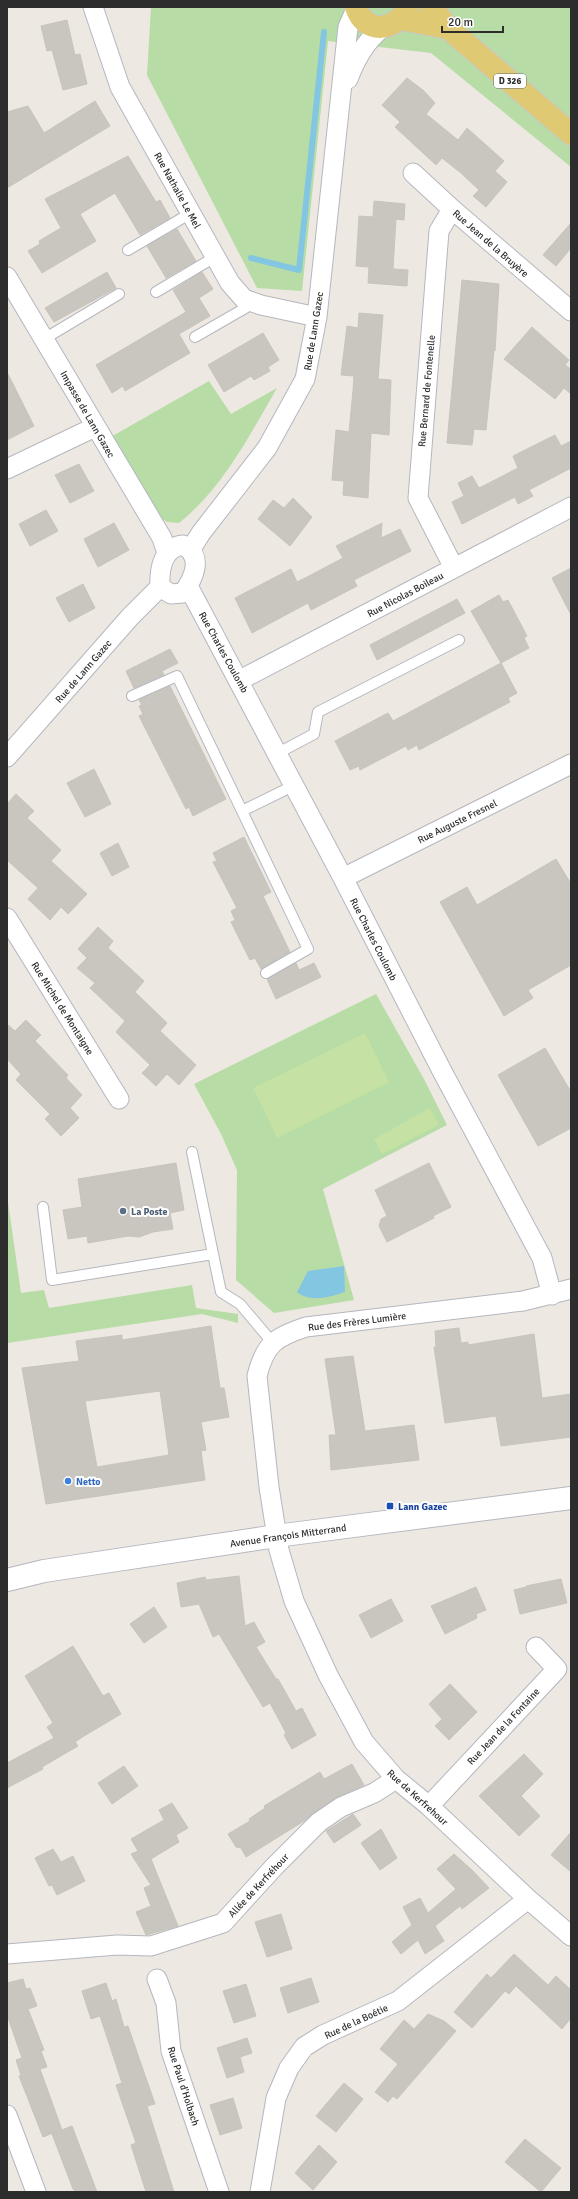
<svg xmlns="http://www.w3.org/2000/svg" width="578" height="2199" viewBox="0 0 578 2199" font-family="Signika,sans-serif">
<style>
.green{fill:#b7dca5}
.pitch{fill:#c5e1a3}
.water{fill:#83c6e1}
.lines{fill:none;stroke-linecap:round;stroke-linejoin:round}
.stream{stroke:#83c6e1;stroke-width:6}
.building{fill:#c9c6c0;stroke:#c8c4bb;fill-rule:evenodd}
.lane-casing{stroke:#b5b7bf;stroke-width:12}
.street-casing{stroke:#b5b7bf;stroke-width:21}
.secondary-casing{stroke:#b5b7bf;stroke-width:24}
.primary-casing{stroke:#c8c8c8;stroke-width:24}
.lane{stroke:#fff;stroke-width:10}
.street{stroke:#fff;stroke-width:19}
.secondary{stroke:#fff;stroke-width:22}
.primary{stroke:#e0c973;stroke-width:22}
.service-dot{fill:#5c6f8a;stroke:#fff;stroke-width:1.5}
.shop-dot{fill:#3f7fe0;stroke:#fff;stroke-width:1.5}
.transit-dot{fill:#1a4fb4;stroke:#fff;stroke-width:1.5}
.labels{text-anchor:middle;stroke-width:4;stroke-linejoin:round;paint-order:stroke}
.shield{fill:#fff;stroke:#6c6c6c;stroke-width:1}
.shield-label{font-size:9px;font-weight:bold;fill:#2d2d2d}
.street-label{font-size:10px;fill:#2d2d2d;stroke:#fff}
.service-label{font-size:10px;font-weight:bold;fill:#4e5e75;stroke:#fff;text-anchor:start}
.shop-label{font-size:10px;font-weight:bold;fill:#366cbe;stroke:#fff;text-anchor:start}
.transit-label{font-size:10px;font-weight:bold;fill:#164399;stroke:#fff;text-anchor:start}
</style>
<rect width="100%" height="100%" fill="#ede8e2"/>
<path class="green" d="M151,7H571V167L431,53L328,41L302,291L257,288L147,75Z
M209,381L231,414L277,388C249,436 223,488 179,523L167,522L155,514L109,438Z
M376,994L425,1081L447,1125L323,1189L354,1300L274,1313L236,1280L237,1170L221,1134L194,1084Z
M7,1195L21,1293L44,1290L49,1308L192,1285L196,1308L238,1314V1323L202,1314L7,1343Z"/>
<path class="pitch" d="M365,1033L389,1082L277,1138L253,1088Z
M430,1108L439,1125L382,1154L374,1139Z"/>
<path class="water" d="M344,1266L345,1292C330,1297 311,1303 297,1292L308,1271Z"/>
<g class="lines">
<path class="stream" d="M251,258L299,270L324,32"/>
</g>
<path class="building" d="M67,20L75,55L80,54L87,84L63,90L52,50L47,51L41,26Z
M407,78L424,91L435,103L426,114L458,140L467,128L504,161L495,171L507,182L486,207L473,196L479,190L461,173L442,158L436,165L395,127L400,122L382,105Z
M95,101L110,126L7,188V112L28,106L44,133Z
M128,156L156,202L160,200L170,218L140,235L115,193L80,214L96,241L42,273L28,251L40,244L39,241L61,228L45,199Z
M374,201L405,204L404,220L396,219L393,269L408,270L407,286L368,283L369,267L356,266L359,216L373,217Z
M571,223V248L556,266L543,255Z
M177,229L196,261L166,278L147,246Z
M107,272L116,288L54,322L45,308Z
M202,272L213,289L199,298L210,316L179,334L190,353L125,391L123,386L112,393L96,365L186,312L173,290Z
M462,280L499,284L495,351L494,350L486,430L474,429L472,445L447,443Z
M359,313L383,315L378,379L391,380L389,435L371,433L368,498L343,495L344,481L332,480L336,430L349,432L353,391L354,376L341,375L347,326L358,328Z
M532,327L569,360L565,365L571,369V394L564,388L555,399L504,359Z
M263,333L279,360L268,367L270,371L254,380L251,376L224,392L208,365Z
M7,372L34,426L7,440Z
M555,435L561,446L571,441V468L529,490L533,496L518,504L515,497L462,524L452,502L464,496L458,483L472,476L479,488L487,484L518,468L513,456Z
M79,464L94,491L70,503L55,475Z
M293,498L312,517L290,546L258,519L273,500L284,508Z
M46,510L58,531L30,546L19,524Z
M114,523L129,550L98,567L84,539Z
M382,523L381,538L400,529L411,551L354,580L357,586L311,610L308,603L252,633L235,598L291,569L297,582L309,576L343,558L336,546Z
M571,568V615L552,578Z
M83,584L95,608L69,622L56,598Z
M499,595L503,602L508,600L527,636L524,638L529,648L501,663L517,693L508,698L510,702L419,750L417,745L408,750L406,746L360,770L359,766L350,770L335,741L388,713L393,721L501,663L471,611Z
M457,599L465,613L377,660L370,645Z
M170,649L178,663L162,671L164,675L134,688L126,671Z
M170,686L226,799L193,816L189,807L186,809L139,716L143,714L139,706L142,705L139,700Z
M94,769L111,804L85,817L67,783Z
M16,794L34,811L27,818L61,850L51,861L87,894L68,914L61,907L50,920L28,899L38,888L7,860V804Z
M244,837L271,892L263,896L290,952L261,969L255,958L250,960L231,922L235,920L231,911L237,908L213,862L217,861L213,853Z
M118,843L129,867L112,876L100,853Z
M556,859L571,884V965L528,990L533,998L504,1016L440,902L467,887L477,905Z
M98,927L113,941L108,948L144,981L135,992L167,1023L160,1031L196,1065L179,1085L167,1074L156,1086L142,1073L150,1065L116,1032L125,1021L90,988L95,983L77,968L87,958L78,949Z
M296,963L299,970L314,963L321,977L276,999L267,979Z
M26,1020L41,1035L35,1041L68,1075L66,1078L82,1095L70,1108L79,1118L61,1136L45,1119L50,1114L16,1080L21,1074L7,1059V1024L15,1031Z
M545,1048L571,1092V1128L538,1146L498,1075Z
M176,1163L184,1210L170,1213L173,1229L153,1232L139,1237L128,1236L88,1243L87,1236L68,1239L63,1210L82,1207L78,1179Z
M429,1163L451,1207L433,1216L434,1218L387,1242L379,1226L381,1219L387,1216L375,1190Z
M211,1326L220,1388H224L229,1417L201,1422L206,1450L201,1451L205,1480L46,1504L22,1368L79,1361L76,1341L122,1335V1340ZM160,1391L169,1455L97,1467L85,1401Z
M459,1328L461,1343L468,1342V1345L534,1334L542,1398L571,1394V1437L501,1446L496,1416L445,1423L434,1347H436L435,1331Z
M353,1356L365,1431L414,1425L419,1460L331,1470L329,1435H336L325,1359Z
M239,1576L245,1626L254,1622L265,1642L256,1647L276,1679H278L296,1711L302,1708L316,1735L292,1749L284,1735L286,1733L270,1703L263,1707L219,1634L213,1637L199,1604L181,1607L177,1583L205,1577L206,1580Z
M561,1579L567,1603L520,1614L514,1590L526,1587V1586Z
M476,1587L486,1610L476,1614L477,1618L445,1634L431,1606Z
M391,1599L403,1621L371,1638L359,1615Z
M154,1607L167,1627L144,1643L130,1624Z
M73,1646L103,1696L109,1693L121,1714L84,1736L75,1742L78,1746L42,1767L43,1769L7,1788V1763L54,1738L47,1727L53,1723L25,1676Z
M450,1684L477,1712L449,1740L435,1726L442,1719L429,1704Z
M524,1754L543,1774L521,1796L540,1816L519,1836L479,1796Z
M352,1764L364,1785L335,1798L304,1821L246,1857L241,1848L236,1847L228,1834L250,1821L249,1819L265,1808L264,1806L320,1772L324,1779Z
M124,1766L138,1786L112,1804L98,1783Z
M172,1803L188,1828L176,1835L179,1842L151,1859L178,1926L146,1935L136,1912L151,1906L144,1888L151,1885L131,1854L138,1851L131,1839L164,1820L159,1810Z
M353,1814L361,1825L334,1843L326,1831Z
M381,1829L397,1858L380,1870L361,1843Z
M571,1832V1872L551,1855Z
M53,1849L61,1862L73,1856L85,1881L57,1895L52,1885L49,1886L35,1858Z
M454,1854L472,1870L489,1888L462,1909L460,1906L435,1926L444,1941L425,1954L418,1940L401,1954L392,1942L412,1925L403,1907L420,1898L428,1913L456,1889L437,1869Z
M281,1914L292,1949L267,1957L255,1922Z
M514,1954L548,1985L556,1976L571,1990V2018L562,2029L516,1986L509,1994L505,1991L472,2028L454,2012L487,1974L491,1978Z
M311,1978L319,2002L288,2013L280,1988Z
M23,1979L26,1989L30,1988L37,2006L28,2009L44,2050L41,2051L47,2067L40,2069L62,2130L72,2126L97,2192H76L73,2189L52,2134L58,2131L43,2137L19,2076L21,2075L16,2060L22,2058L7,2015V1983Z
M106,1983L112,2001L116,1999L124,2027L128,2026L155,2104L147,2106L174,2192H146L131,2145L136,2143L116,2085L122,2083L100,2016L91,2019L82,1991Z
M246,1984L256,2016L234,2023L223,1991Z
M428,2014L444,2021L456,2031L397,2099L393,2096L388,2102L375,2092L398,2064L380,2049L404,2020L414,2029Z
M247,2038L252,2053L240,2057L244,2072L227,2078L217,2048Z
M344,2083L363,2099L336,2132L316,2116Z
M233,2098L242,2128L220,2135L210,2105Z
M525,2139L561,2168L541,2192L505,2162Z
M319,2145L337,2162L313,2190L295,2173Z"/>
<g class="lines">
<defs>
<path id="lane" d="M128,250L191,213
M156,292L215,257
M195,337L254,303
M44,339L119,294
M132,696L177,676L242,811
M278,753L314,734L318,712L459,640
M266,973L308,949L242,811L295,785
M192,1152L213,1254
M43,1207L52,1280L213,1254L221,1292L240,1304L272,1342"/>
<path id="street" d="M93,7L120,87L230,283L244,299L261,305L317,317
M348,79C356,58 365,42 383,27
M413,173L452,209L571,311
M452,209L439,231L418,498L454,568
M7,277L162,538L167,553
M7,469L95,427
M183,545C204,556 194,578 183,593L171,594L160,587C159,569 163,547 183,545Z
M191,549L201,533L267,448L305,379L317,317L348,27L356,9
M188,586L343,878L442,1071L542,1258L552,1295
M240,680L571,507
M7,757L130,617L160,587
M343,878L571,764
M7,918L119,1099
M571,1289L523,1301L306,1327C275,1337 265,1344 257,1376L269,1487L279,1550L294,1601L328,1675L364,1742L396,1779L429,1806L528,1899L571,1936
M429,1806L557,1669L536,1647
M7,1954L117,1945L151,1946L223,1923L274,1867L319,1822L341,1807L374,1793L396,1779
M157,1979L166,2003L171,2051L219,2192
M7,2115L36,2192
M260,2192L276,2098L289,2068L304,2047L323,2035L398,2001L528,1899"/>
<path id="secondary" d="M7,1580L44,1571L276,1536L571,1498"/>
<path id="primary" d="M356,7C365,36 397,31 408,7
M431,7L448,28L571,134
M401,19L448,28"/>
</defs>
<use href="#lane" class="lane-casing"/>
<use href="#street" class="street-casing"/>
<use href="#secondary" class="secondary-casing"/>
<use href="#primary" class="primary-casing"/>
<use href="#lane" class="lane"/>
<use href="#street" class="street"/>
<use href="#secondary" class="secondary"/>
<use href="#primary" class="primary"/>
</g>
<circle class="service-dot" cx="123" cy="1211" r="4"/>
<circle class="shop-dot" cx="68" cy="1481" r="4"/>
<rect class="transit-dot" x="386" y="1502" width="8" height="8" rx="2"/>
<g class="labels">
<rect class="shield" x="494" y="74" width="32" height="14" rx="3"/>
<g class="shield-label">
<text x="510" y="84">D 326</text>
</g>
<g class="street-label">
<text transform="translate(178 190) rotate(61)" y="4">Rue Nathalie Le Mel</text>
<text transform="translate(491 243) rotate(41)" y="4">Rue Jean de la Bruyère</text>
<text transform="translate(313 331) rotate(-81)" y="4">Rue de Lann Gazec</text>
<text transform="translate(426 391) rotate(-85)" y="4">Rue Bernard de Fontenelle</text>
<text transform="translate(88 414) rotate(60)" y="4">Impasse de Lann Gazec</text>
<text transform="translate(405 594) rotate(-28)" y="4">Rue Nicolas Boileau</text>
<text transform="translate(224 652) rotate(61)" y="4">Rue Charles Coulomb</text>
<text transform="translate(83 671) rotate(-49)" y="4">Rue de Lann Gazec</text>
<text transform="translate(457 821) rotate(-26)" y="4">Rue Auguste Fresnel</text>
<text transform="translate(374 939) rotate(63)" y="4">Rue Charles Coulomb</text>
<text transform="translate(63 1008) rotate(58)" y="4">Rue Michel de Montaigne</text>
<text transform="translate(357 1321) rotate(-7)" y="4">Rue des Frères Lumière</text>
<text transform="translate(288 1535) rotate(-8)" y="4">Avenue François Mitterrand</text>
<text transform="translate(503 1726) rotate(-47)" y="4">Rue Jean de la Fontaine</text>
<text transform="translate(418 1797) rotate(42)" y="4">Rue de Kerfrehour</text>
<text transform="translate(258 1885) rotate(-47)" y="4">Allée de Kerfréhour</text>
<text transform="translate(356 2021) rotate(-25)" y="4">Rue de la Boétie</text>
<text transform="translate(184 2086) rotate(72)" y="4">Rue Paul d'Holbach</text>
</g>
<g class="service-label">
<text x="131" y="1215">La Poste</text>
</g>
<g class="shop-label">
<text x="76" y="1485">Netto</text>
</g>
<g class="transit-label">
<text x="398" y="1510">Lann Gazec</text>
</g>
</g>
<rect width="578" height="2199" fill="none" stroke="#2d2d2d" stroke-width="16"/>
<path d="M442 26v6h61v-6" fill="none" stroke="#2d2d2d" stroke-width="2"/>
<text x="448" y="26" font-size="12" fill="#2d2d2d" stroke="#ffffff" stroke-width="3" paint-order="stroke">20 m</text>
</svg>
